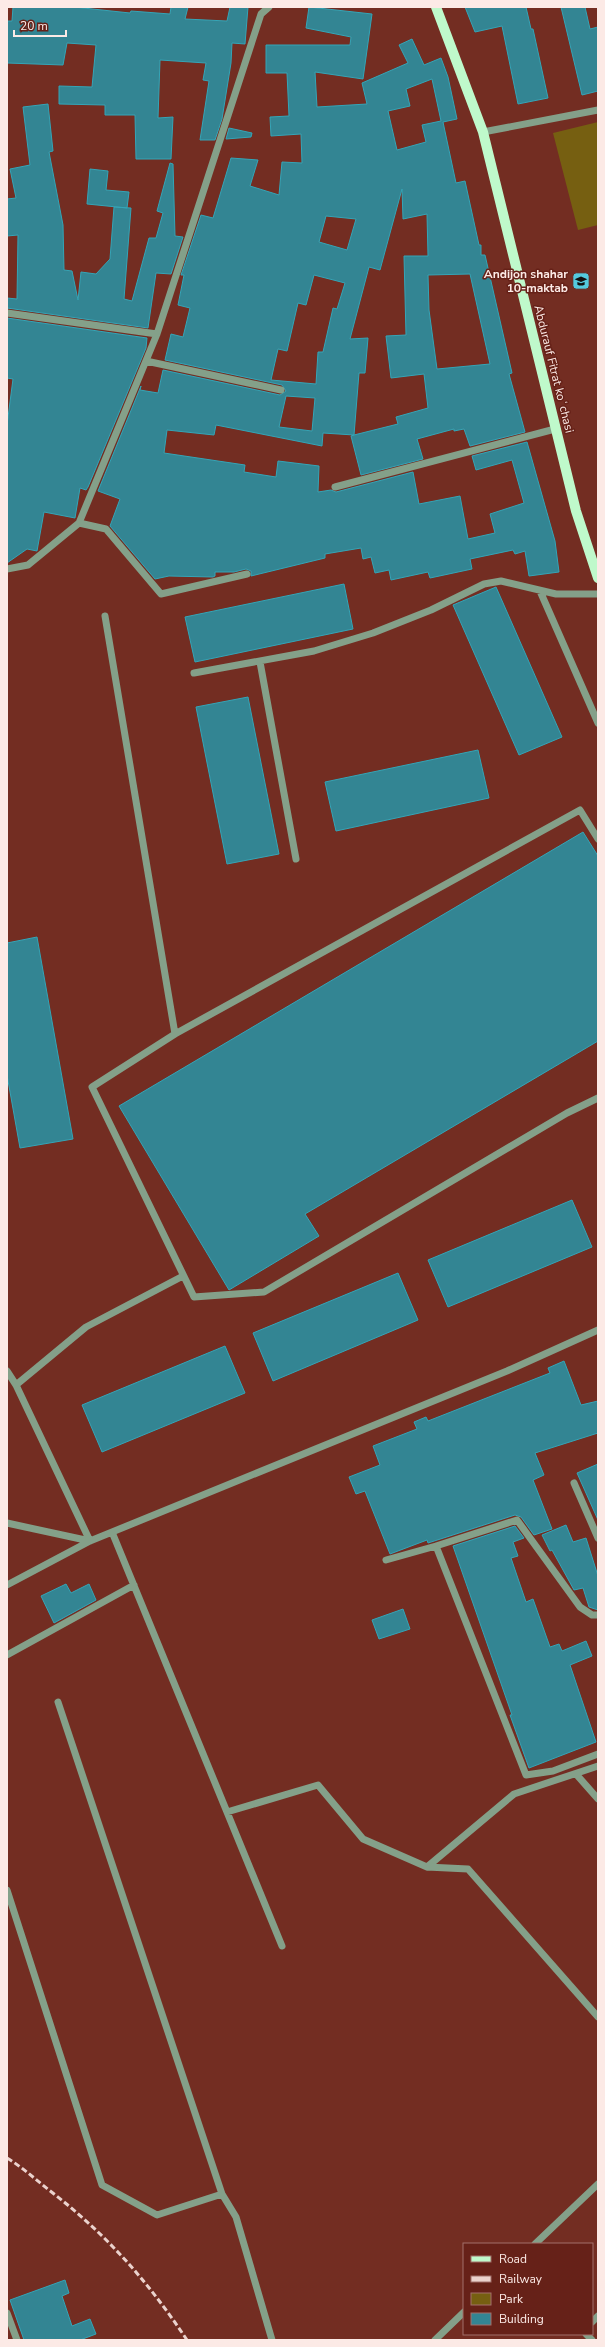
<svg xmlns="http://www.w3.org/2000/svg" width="605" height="2347" viewBox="0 0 605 2347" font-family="'Nunito Sans',sans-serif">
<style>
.green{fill:#765f11}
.building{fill:#338593;stroke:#34a5b7;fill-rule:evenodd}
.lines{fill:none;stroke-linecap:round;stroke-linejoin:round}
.minor{stroke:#84a089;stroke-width:7}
.major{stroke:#bff9cb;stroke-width:10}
.rail{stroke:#ebd2cd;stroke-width:3;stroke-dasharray:6 3;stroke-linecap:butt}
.labels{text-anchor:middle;stroke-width:3;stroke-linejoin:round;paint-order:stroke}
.poi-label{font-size:12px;font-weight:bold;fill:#fceae6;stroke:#662118;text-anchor:end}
.street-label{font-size:12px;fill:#fceae6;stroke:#662118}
</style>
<rect width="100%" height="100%" fill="#732d22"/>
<path class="green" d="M598,122V225L578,230L553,133Z"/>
<path class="building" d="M13,7H74L130,13L131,11L170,14L171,7H188L185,19L227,21L230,7H248L245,44L232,43L231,63L222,119L215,140H200L209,81L203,80L206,63L160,60L158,118L173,117L171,159H136L135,115H105V105L59,104V86L92,87L96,45L67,43L63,65L7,63V21H12Z
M309,7L372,14L363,79L315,72L317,107L367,104L362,83L408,63L399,45L412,39L424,65L441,58L448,77L457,119L443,122L456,183L465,181L479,245H481V255H485L512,373L509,374L525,432L470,446L464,429L454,431V429L417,439L423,459L361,475L351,436L354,435L323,433L322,446L216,425L214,435L167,430L164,453L245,465L244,472L276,477L278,461L319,466L318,492L331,490L336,492L413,472L419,504L460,496L468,539L495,533L490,514L524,503L512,460L476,470L472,456L527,442L555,541L559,572L529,576L525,551L515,554L513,550L470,559L472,569L430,578L428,572L391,580L389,570L375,573L371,557L363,559L361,548L325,554V558L251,576V571L246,569L234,572H215V576L213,577L169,576L155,579L110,526L120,499L98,491L141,386L140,390L158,393L163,370L280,395L286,391L282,385L165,360L171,334L183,337L190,308L178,305L184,275H181L201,215L213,218L231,158L258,160L250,186L279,195L282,162L302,163L301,134L271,136L270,117L289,116L287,73H266V45H350L351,37L306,28ZM432,79L441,121L422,125L426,142L397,150L388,111L410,106L406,89ZM402,189L403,219L427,214L428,256H404L406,335L386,336L391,378L424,374L428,408L396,417L398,424L354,435L359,373H365L368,338L350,339L369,267L380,270ZM326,216L356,219L347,250L319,242ZM470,274L490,364L437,369L429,310L428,275ZM314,275L345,283L337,309L333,308L323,352H318L316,384L271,380L278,349L287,351L298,303L306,305ZM286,396L315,398L312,431L279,427Z
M465,7H526L531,29H533L548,98L518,104L502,26L475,32Z
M561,7H585L590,29L598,27V91L582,95Z
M48,104L53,151L49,152L63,225L64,270L72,271L78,300L81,272L96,274L110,259L114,207L131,208L124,299L132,301L149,238H156L163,213L157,211L170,163L173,164L175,236L183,237L171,274L156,273L148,328L7,308V298L17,299L18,235L7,236V199L16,198L10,169L30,165L23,107Z
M229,128L252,133L251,137L226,139Z
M90,169L108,171L106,190L129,192L127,208L87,204Z
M7,318L147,338L146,348L88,487L86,490L80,488L75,518L44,512L37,551L27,549L7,563V425L13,379L7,378Z
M344,584L353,629L195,662L185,617Z
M496,587L562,737L519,755L453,605Z
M248,697L279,854L227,864L196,707Z
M478,750L489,798L336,831L325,782Z
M583,832L598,856V1041L305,1214L319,1236L229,1290L119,1106Z
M37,937L73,1139L20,1148L7,1075V943Z
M572,1200L592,1247L448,1307L428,1260Z
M398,1273L418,1320L273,1381L253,1333Z
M225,1346L245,1393L102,1452L82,1405Z
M564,1361L581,1405L598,1401V1433L535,1453L544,1475L533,1480L552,1529L534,1535L521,1517L515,1515L428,1543L427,1540L390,1554L365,1491L356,1494L349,1477L380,1465L373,1446L417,1429L414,1422L426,1417L428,1421L550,1373L548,1368Z
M598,1464V1520L577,1473Z
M566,1525L573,1542L586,1538L598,1576V1610L589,1607L583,1588L574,1590L552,1550L550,1551L542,1535Z
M515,1526L524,1538L513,1542L518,1556L511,1558L526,1602L533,1599L550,1647L559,1644L562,1651L586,1641L592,1656L570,1665L596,1742L529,1768L510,1715H512L453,1546Z
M66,1584L71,1593L89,1584L96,1600L54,1623L41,1596Z
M403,1609L410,1629L379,1639L372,1620Z
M65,2280L69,2293L62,2296L72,2326L90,2319L96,2334L80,2340H24L10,2300Z"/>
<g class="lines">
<path class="minor" d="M483,132L598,110
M7,313L157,334
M146,361L281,390
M335,487L555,429
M79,523L106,529L161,594L247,574
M7,569L28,565L79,523L157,334L261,14L269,7
M540,591L598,723
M105,616L175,1034L580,810L598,839
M260,662L296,859
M194,673L314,651L373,633L431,610L484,584L501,581L556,594H598
M175,1034L92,1087L194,1297L264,1292L567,1113L598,1098
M7,1371L16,1385L90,1541
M16,1385L86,1327L183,1276
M574,1483L598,1538
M7,1523L90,1541
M112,1532L282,1946
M386,1560L436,1546
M7,1585L90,1541L507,1371L598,1330
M598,1615H592L580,1607L517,1520L436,1546L526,1775L553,1771L598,1754
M7,1655L134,1585
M58,1702L222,2194
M576,1774L598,1799
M227,1812L318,1785L363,1839L427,1867L468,1869L598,2017
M427,1867L514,1794L598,1766
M7,1890L102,2185L157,2215L222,2194L236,2217L272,2340
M535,2244L598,2184
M7,2313L17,2340
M592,2322L598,2316
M586,2334L592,2340
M435,2340L464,2312"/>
<path class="major" d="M436,7L483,132L576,511L598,578"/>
<path class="rail" d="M7,2158C22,2167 35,2179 49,2190C106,2234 147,2280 187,2340"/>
</g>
<defs>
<symbol id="school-square" viewBox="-11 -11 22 22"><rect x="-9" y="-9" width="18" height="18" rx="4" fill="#54cade" stroke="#662118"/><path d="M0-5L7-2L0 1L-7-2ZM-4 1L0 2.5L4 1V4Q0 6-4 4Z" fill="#111"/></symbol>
</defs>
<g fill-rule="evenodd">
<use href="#school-square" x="571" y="271" width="20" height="20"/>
</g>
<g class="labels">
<g class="poi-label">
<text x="568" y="278">Andijon shahar<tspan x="568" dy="14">10-maktab</tspan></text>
</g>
<g class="street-label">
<text transform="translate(554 369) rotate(76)" y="4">Abdurauf Fitrat koʻchasi</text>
</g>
</g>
<rect width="605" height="2347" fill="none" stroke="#fceae6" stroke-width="16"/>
<rect x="463" y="2243" width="130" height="92" fill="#662118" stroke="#a2716a"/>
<rect x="471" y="2256" width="20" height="6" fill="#bff9cb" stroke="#a2716a"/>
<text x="499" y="2263" font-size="12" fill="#fceae6">Road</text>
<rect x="471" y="2276" width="20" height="6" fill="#ebd2cd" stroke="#a2716a"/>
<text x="499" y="2283" font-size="12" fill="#fceae6">Railway</text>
<rect x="471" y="2293" width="20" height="12" fill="#765f11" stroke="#a2716a"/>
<text x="499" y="2303" font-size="12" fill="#fceae6">Park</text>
<rect x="471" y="2313" width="20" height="12" fill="#338593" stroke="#a2716a"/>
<text x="499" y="2323" font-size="12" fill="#fceae6">Building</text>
<path d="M14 30v6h52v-6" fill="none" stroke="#fceae6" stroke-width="2"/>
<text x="20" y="30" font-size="12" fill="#fceae6" stroke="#662118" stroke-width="3" paint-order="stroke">20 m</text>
</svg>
